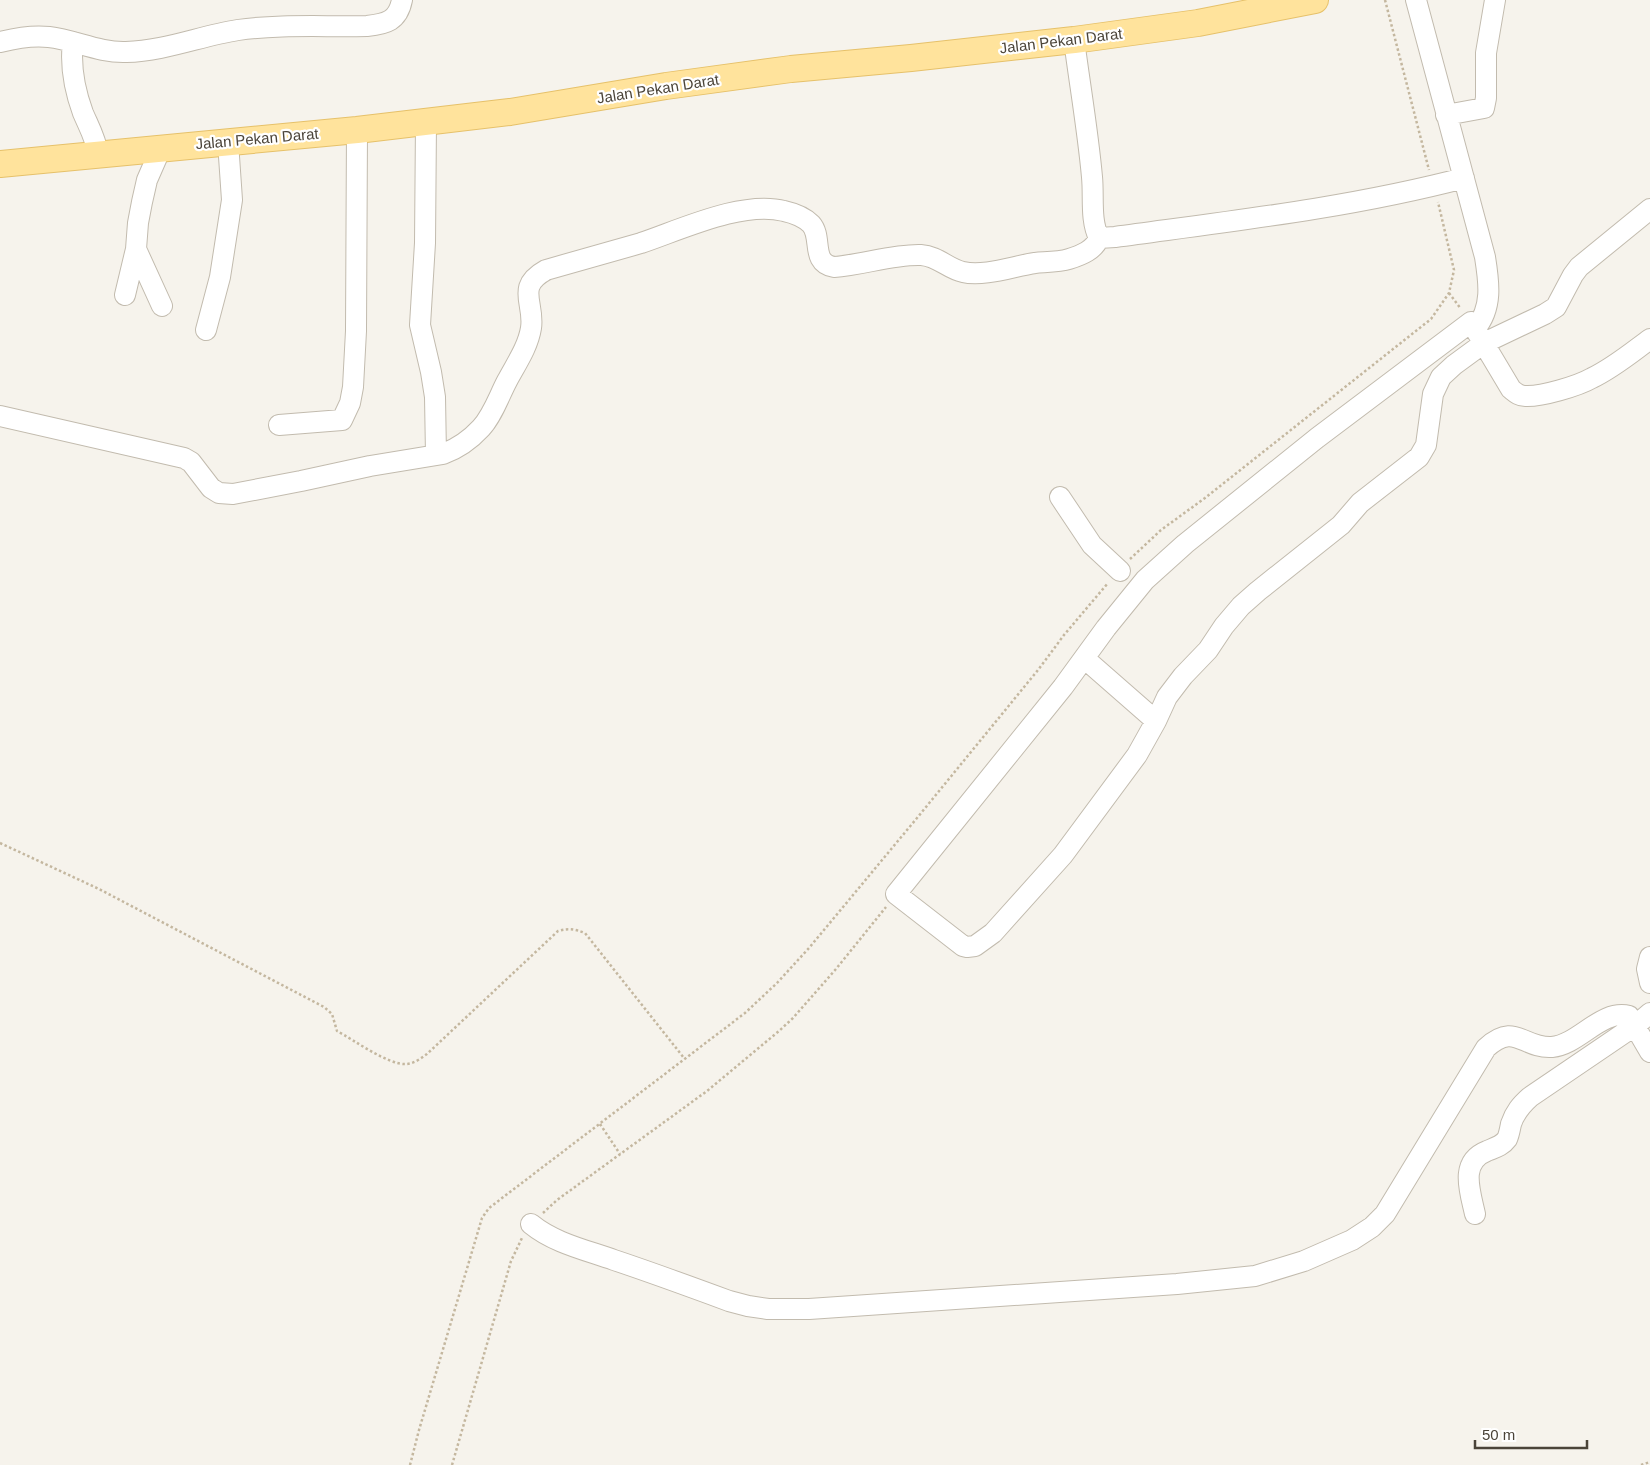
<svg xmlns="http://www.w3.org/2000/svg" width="1650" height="1465" viewBox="0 0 1650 1465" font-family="Helvetica,sans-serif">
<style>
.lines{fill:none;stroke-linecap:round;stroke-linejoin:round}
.minor-casing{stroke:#c2bbae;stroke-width:22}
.major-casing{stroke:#e6c16a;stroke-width:28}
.path{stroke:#c4b79f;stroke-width:2.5;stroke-dasharray:2.5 2.5;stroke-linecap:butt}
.minor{stroke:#fff;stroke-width:20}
.major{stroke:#ffe39c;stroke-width:26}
.labels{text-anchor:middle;stroke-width:4.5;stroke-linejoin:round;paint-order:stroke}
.street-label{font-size:15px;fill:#4b4439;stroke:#fff}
</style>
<rect width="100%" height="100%" fill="#f6f3ec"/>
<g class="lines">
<defs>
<path id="minor" d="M1416,0L1485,257C1489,282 1493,308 1475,329
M1074,40C1080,86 1088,132 1092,177C1094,197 1090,220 1099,238
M0,42C16,38 33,35 49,37C75,40 99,53 126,52C165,51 200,36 238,30C280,24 324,27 367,26C386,24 398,21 402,0
M73,42C70,65 75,91 83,113C89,127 96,139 98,154
M1446,115L1484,108L1486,98V53L1495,0
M426,122L425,243L420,325L431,372L435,397L436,455
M1650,209L1579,267L1573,275L1556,307L1545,314L1484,343L1454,365L1441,377L1433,394L1426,445L1419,457L1360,503L1341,525L1258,591L1241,606L1224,626L1208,650L1183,676L1167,697L1156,721L1137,755L1063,855L993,933L975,946L967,947L963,946L896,894L1063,687L1106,628L1145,580L1185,544L1317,438L1471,322L1511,389C1516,393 1519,396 1525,396C1541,397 1578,386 1592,378C1613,368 1631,353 1650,339
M1099,238L1115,237C1232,221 1349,208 1464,178
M136,249L162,306
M125,295L136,249L138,223L142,202L147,180L161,148
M206,330L220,277L232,200L228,142
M0,416L184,458L191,462L211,488L219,493L233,494L301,481L370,466L443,454C459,448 470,440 481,428C493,415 499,396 507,381C516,364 528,347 531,328C535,303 515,287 546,270C577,261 609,252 641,243C680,230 743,200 784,211C793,213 804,217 811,224C823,237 810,263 834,267C863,265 893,254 921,255C938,256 948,269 963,272C984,277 1014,266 1035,263C1046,262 1059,262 1069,259C1082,255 1094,250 1099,238
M279,425L342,420L350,403L353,387L356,331L357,130
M1060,497L1092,545L1120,571
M1084,658L1156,721
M1650,957L1647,969L1650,983
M1475,1214C1470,1191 1459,1162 1487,1151C1494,1148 1502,1146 1507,1139C1509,1135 1510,1129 1511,1124C1515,1112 1521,1105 1530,1097L1636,1025L1650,1013
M531,1224C554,1243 586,1250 614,1260C653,1273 691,1287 729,1301L748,1306L768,1309H809L1177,1284L1255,1276L1304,1261L1352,1240L1372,1227L1385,1214L1486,1048C1515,1021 1523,1049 1552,1047C1580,1044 1601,1009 1629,1016L1650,1052"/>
<path id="major" d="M0,164L357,130L510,112L666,86L791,69L911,58L1074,40L1198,23L1315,0"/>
</defs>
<use href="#minor" class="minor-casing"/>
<use href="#major" class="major-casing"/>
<path class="path" d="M1385,0L1429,170
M1449,293L1461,309
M1130,559L1161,530L1205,498L1431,319L1449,293L1454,270L1438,202
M0,843L99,889L324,1007L332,1014L337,1031C354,1040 388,1065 406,1064C414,1064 421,1058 427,1054L558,931C568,928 575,929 585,933L684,1058
M600,1124L620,1154
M543,1213L557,1200L707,1091L779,1031L793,1018L836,969L886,907
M410,1465L419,1430L482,1218L489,1208L745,1013L777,983L809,948L917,818L1038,670L1064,635L1108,583
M452,1465L511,1261L522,1238
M1641,1465L1650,1462"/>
<use href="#minor" class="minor"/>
<use href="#major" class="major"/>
</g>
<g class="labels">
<g class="street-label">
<text transform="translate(1061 41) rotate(-7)" y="5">Jalan Pekan Darat</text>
<text transform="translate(658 89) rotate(-9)" y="5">Jalan Pekan Darat</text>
<text transform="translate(257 139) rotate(-5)" y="5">Jalan Pekan Darat</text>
</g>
</g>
<path d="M1475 1440v8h112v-8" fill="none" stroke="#4b4439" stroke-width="2.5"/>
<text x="1482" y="1440" font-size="15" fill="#4b4439" stroke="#ffffff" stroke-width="4" paint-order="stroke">50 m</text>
</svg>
